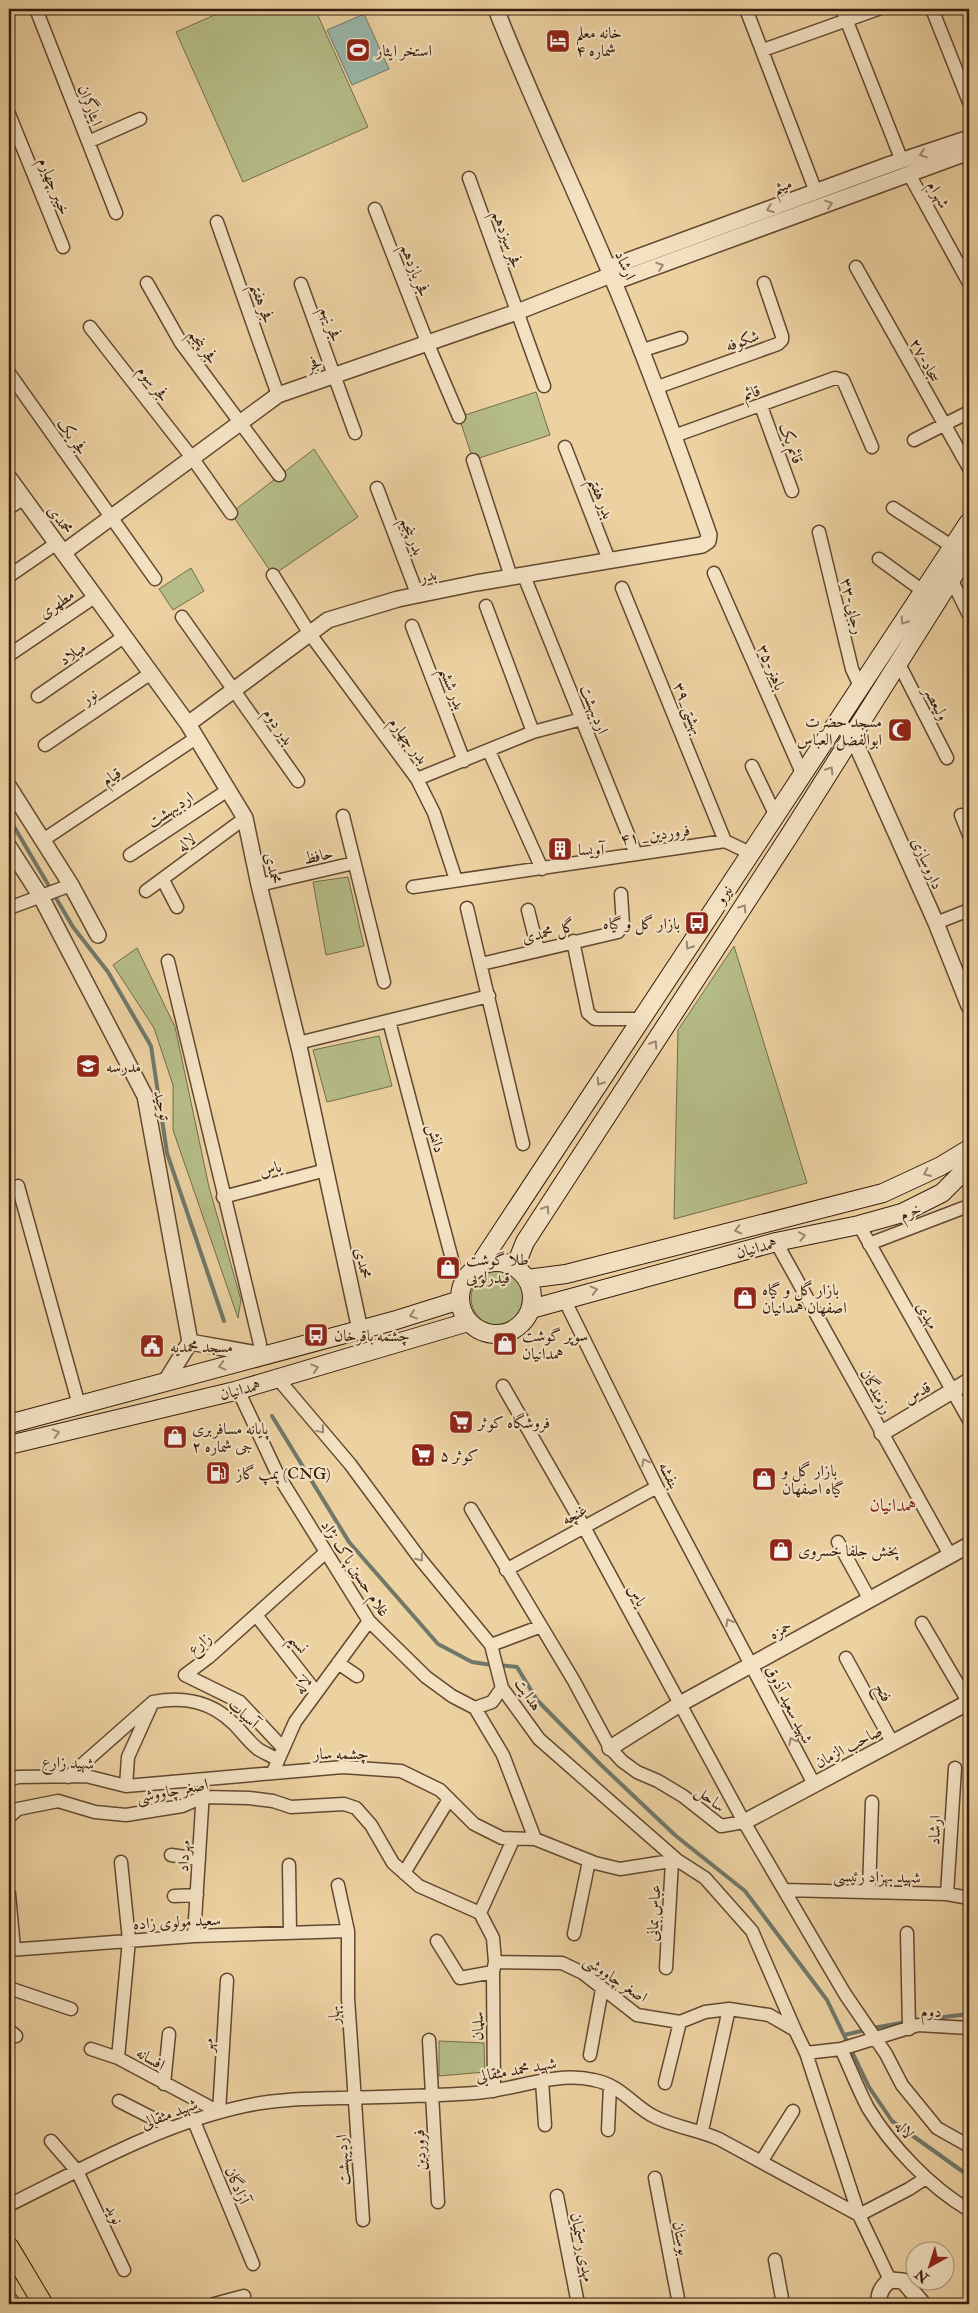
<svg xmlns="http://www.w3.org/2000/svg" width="978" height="2313" viewBox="0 0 978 2313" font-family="'IM FELL Double Pica',Amiri,serif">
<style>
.green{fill:#b5bc87;stroke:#746c49}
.water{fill:#99b6aa;stroke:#71786a}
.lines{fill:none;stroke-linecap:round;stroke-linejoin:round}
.stream{stroke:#71786a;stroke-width:4}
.minor-casing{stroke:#624830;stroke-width:15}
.tertiary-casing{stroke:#624830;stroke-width:18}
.secondary-casing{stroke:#341b0b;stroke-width:20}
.primary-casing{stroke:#341b0b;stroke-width:21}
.minor{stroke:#f3e1c2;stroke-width:12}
.tertiary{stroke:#f3e1c2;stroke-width:15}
.secondary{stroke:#f3e1c2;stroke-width:18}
.primary{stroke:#ecd1a1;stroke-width:19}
.oneway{stroke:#9d8870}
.labels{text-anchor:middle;stroke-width:4.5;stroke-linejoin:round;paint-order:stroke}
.poi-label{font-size:16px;fill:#341b0b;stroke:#f3e1c2;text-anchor:start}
.street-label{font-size:16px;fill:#341b0b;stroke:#f3e1c2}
.neighbourhood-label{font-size:18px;fill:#7a1f14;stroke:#f3e1c2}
</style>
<rect width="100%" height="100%" fill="#ecd1a1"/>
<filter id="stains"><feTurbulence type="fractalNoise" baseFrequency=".004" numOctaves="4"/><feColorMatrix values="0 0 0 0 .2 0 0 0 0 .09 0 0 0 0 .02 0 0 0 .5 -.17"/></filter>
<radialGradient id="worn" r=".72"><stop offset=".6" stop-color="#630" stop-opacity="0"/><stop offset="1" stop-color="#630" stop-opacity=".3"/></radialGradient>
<path class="green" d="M228,9H315L368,127L243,182L176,32Z
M536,392L550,435L473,460L459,417Z
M314,449L358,517L273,575L231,513Z
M191,568L204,591L173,610L159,589Z
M348,877L364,946L326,955L313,882Z
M734,946L807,1183L674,1219L678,1030Z
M137,948L175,1027L209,1187L241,1300L238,1318L173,1130V1085L154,1028L113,965Z
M379,1036L392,1086L327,1102L313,1050Z
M471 1298a27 27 0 1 1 54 0a27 27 0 1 1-54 0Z
M439,2041L484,2043L485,2072L439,2076Z"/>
<path class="water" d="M364,14L389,69L352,85L327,30Z"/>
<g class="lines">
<path class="stream" d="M9,818L73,927L108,972L151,1046L167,1153L224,1321
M272,1416L349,1542L438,1644L472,1662L492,1665
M499,1665L517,1667L537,1700L601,1765L676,1836L745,1891L827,2000L869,2087L892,2121L969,2176
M919,2020L969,2014
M873,2028L907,2022
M844,2035L866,2030"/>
<defs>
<path id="minor" d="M36,9L116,213
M746,9L816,192
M842,9L902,161
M932,9L969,102
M763,50L878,9
M9,114L63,247
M88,142L140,119
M909,174L969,283
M469,178L544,386
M375,209L427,342L459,417
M217,222L278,395
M856,267L969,468
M147,283L181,343L279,475
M301,284L355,433
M90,327L193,459L231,513
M640,351L681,338
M9,373L155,579
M655,388L778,344L782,340V336L764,283
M761,406L792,491
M674,436L835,378L843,380L872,447
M914,440L969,412
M565,447L609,560
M473,460L511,577
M377,488L418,596
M9,508L24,498
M893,508L953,547
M819,532L852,669L860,686
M879,559L923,591
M714,573L802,773
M273,575L310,634L417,779L434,813L456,880
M9,576L57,543
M524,576L636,854
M951,579L969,615
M622,588L725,841
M486,606L533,732
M182,617L298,781
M412,626L464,761
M9,655L96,596
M898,662L947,758
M38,696L125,636
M45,745L151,673
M489,751L542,869
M752,766L775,814
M417,779L533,732L582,719
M961,815L969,835
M343,816L384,982
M43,840L196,738
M130,855L228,790
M163,880L177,907
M259,885L354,863
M413,887L725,841L750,853
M146,891L245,818
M9,908L71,885
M467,908L523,1144
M528,910L538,950
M936,923L969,910
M573,941L588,1013L595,1019H641
M168,961L260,1344
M481,964L618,932L623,925L621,894
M389,1021L453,1263
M298,1043L489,996
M18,1186L79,1405
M223,1197L326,1170
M859,1225L969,1420
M776,1242L950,1555
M869,1244L963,1208
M564,1299L657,1487L814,1784
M278,1379L350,1464L421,1560L491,1645L502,1688L539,1739L677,1860L705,1878L752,1931L795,2030
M503,1386L584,1527L744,1822
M238,1390L278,1475L369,1621L426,1677L452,1696L475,1708L503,1755L535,1839
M471,1509L574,1681L610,1748L622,1761L637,1772L658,1781L683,1796L721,1826L744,1822L845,1994L886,2054L902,2085L937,2128L969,2146
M838,1542L870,1600
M506,1570L657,1487
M256,1615L316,1692
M922,1623L969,1703
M491,1645L539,1627
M846,1658L892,1742
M338,1663L357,1676
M153,1702C184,1696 211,1701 234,1724C242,1732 249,1742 258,1749C264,1753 272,1756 278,1760
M475,1708L492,1702L502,1688
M283,1748L240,1702L185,1675L209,1657L326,1552
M273,1772L295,1722L369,1621
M68,1777L153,1702
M9,1780L18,1777L86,1776L126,1786L343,1767L401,1771L440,1790L474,1824L502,1838L535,1839L595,1863L620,1869L677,1860
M126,1786L128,1757L151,1706
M9,1817L18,1809L58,1801L95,1812L126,1815L182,1806L203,1797L249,1798L273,1801L291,1807L344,1804L356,1808L371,1825L393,1863L419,1886L480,1913L493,1938L495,1962L562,1963L583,1973L637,2015L680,2022L705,2012L729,2009L769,2015L795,2030L806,2053L859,2215L890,2280
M171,1855L199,1859
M121,1862L129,1940L118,2058L219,2112L227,1980
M289,1865L290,1933
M404,1873L449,1799
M338,1885L348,1931V1998L363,2220
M784,1890L947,1894L969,1898
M869,1891L872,1802
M9,1894L14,1949
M947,1894L955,1768
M174,1896L197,1895
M480,1913L513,1840
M907,1933L909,2029
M574,1934L589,1861
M194,1936L203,1791
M437,1941L460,1978L493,1972
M9,1950L194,1936L348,1931
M666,1968L672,1861
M9,1988L71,2009
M9,2030L16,2036
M429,2040L438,2202
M91,2049L118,2058
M841,2049C850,2068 858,2089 868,2108C891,2146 931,2188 969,2210
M806,2053L841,2049L918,2025L969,2028
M590,2055L602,1989
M542,2081L545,2125
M665,2083L680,2022
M164,2084L169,2034
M494,2091L493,1972L495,1962
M119,2101L170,2127
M193,2119L253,2264
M608,2130L610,2086
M702,2131L729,2009
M51,2141L77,2171L124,2270
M761,2162L793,2111
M655,2178L679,2304
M557,2196L578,2304
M9,2205C86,2167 161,2124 245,2106C275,2099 308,2099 339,2098C385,2097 430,2096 475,2093C516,2090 554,2071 594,2080C621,2085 634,2107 655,2117C675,2127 699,2130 719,2139L859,2215
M859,2215L909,2189L926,2178
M775,2260L783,2304
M214,2304L244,2296"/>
<path id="tertiary" d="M608,268L891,164L969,138
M614,282L969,152
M9,478L188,724L245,818L259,885L300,1051L360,1330
M64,552L278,395L517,312L611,275
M836,722L852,735L936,923L969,1006
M188,724L328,620L398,599L476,583L702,545L708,541L709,535C679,449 648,363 613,280C575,189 532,101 496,9
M9,787L71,885L98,935
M9,847L41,897L145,1096L190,1342L166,1381
M190,1342L263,1355
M882,1433L969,1381
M610,1748L680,1704L969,1545
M744,1822L969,1702
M879,2304C878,2293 882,2287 890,2280L903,2281L923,2304"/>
<path id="secondary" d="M460 1298a36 36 0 1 1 72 0a36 36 0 1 1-72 0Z
M478,1267L969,522
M515,1267L525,1242L791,833L969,551
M527,1279L566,1274L883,1193L941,1166L969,1149
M531,1309L776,1242L859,1225L902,1213L942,1193L969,1166
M9,1424L393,1321L460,1300
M9,1445L235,1391L468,1322"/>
<path id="primary" d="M9,2247L43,2304
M9,2302L10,2304"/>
</defs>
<use href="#minor" class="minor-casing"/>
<use href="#tertiary" class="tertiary-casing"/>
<use href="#secondary" class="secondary-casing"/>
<use href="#primary" class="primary-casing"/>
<use href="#minor" class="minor"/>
<use href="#tertiary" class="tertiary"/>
<use href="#secondary" class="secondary"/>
<use href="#primary" class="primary"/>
</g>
<defs><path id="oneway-chevron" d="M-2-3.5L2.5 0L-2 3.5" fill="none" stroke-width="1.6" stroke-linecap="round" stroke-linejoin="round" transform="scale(1.25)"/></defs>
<g class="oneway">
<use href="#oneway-chevron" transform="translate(923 154) rotate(161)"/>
<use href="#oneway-chevron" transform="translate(829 204) rotate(-20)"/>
<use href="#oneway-chevron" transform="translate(770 209) rotate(160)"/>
<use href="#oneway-chevron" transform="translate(660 266) rotate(-20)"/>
<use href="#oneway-chevron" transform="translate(904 621) rotate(123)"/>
<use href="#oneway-chevron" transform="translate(830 770) rotate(-58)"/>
<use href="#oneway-chevron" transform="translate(743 908) rotate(-57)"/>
<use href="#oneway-chevron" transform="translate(689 946) rotate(123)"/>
<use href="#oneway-chevron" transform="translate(654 1044) rotate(-57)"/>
<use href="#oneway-chevron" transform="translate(600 1082) rotate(123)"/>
<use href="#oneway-chevron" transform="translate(927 1173) rotate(155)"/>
<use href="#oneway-chevron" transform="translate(546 1209) rotate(-57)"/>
<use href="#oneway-chevron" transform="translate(738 1230) rotate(166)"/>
<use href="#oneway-chevron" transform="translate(802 1236) rotate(-11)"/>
<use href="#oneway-chevron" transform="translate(594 1290) rotate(-15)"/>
<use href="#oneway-chevron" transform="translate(413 1315) rotate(162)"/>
<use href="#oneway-chevron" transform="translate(222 1366) rotate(165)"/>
<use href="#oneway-chevron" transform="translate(315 1368) rotate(-17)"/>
<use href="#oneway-chevron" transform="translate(321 1430) rotate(50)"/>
<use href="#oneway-chevron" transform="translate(56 1433) rotate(-15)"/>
<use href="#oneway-chevron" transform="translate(645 1462) rotate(-116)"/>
<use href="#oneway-chevron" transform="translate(420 1558) rotate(52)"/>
<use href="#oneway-chevron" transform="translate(729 1622) rotate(-118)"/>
<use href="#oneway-chevron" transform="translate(792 1741) rotate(-117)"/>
</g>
<defs>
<symbol id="hotel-square" viewBox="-11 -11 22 22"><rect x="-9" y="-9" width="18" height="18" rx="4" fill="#8f2418" stroke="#f3e1c2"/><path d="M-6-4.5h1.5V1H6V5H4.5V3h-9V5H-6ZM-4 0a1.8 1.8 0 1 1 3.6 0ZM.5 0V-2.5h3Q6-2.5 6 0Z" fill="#fff"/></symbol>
<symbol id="stadium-square" viewBox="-11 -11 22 22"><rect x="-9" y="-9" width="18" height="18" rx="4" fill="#8f2418" stroke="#f3e1c2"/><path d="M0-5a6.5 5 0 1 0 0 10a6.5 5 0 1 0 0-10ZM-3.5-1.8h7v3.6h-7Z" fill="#fff"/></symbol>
<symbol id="mosque-square" viewBox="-11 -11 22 22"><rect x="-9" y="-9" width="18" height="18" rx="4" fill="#8f2418" stroke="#f3e1c2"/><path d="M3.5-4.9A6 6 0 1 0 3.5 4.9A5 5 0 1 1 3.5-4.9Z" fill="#fff"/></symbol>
<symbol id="building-square" viewBox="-11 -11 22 22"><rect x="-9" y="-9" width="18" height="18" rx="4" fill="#8f2418" stroke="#f3e1c2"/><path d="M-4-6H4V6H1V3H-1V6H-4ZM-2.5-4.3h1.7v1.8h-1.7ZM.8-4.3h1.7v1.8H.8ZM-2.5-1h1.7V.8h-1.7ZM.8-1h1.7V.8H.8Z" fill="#fff"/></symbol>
<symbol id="bus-square" viewBox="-11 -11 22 22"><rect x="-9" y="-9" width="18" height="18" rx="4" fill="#8f2418" stroke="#f3e1c2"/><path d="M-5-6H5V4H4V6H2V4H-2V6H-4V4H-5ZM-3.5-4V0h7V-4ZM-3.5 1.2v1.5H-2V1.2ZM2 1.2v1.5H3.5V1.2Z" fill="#fff"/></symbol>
<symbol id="school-square" viewBox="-11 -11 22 22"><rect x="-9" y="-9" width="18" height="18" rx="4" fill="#8f2418" stroke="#f3e1c2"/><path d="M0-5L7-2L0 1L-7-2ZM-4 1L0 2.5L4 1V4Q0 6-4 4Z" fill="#fff"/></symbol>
<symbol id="shop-square" viewBox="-11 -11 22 22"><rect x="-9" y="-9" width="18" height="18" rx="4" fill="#8f2418" stroke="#f3e1c2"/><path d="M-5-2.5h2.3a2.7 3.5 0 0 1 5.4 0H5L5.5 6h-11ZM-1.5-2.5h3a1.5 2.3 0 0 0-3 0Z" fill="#fff"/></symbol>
<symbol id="civic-square" viewBox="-11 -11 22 22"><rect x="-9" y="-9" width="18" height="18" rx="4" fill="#8f2418" stroke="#f3e1c2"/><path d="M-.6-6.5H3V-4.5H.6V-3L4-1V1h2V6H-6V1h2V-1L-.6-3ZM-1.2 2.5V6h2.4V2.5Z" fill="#fff"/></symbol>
<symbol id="supermarket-square" viewBox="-11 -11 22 22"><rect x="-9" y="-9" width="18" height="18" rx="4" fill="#8f2418" stroke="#f3e1c2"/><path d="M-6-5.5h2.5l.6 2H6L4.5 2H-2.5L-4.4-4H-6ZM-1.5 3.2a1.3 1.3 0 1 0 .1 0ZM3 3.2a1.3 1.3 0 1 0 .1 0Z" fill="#fff"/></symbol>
<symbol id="fuel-square" viewBox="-11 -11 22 22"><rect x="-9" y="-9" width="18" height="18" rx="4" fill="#8f2418" stroke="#f3e1c2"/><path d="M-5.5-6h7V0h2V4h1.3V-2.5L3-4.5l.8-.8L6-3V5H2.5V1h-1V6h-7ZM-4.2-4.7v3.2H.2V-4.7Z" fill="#fff"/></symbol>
</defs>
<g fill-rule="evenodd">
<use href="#hotel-square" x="544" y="27" width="28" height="28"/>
<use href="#stadium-square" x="344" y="36" width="28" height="28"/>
<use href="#mosque-square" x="886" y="716" width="28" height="28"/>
<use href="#building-square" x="546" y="835" width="28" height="28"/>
<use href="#bus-square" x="683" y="909" width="28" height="28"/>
<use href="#school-square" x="74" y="1052" width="28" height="28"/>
<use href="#shop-square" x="434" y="1254" width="28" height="28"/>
<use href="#shop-square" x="731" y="1284" width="28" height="28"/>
<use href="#bus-square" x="302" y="1321" width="28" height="28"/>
<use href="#shop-square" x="491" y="1330" width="28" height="28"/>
<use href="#civic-square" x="138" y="1332" width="28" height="28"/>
<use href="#supermarket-square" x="447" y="1408" width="28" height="28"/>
<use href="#shop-square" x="161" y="1423" width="28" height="28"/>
<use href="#supermarket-square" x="409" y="1441" width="28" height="28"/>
<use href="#fuel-square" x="204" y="1459" width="28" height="28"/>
<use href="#shop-square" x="750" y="1465" width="28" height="28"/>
<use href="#shop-square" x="767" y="1536" width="28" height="28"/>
</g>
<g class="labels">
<g class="poi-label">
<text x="576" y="38">خانه معلم<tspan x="576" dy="18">شماره ۴</tspan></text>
<text x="376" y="56">استخر ایثار</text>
<text x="882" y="727" text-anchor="end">مسجد حضرت<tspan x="882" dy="18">ابوالفضل العباس</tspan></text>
<text x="578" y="855">آویسا</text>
<text x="680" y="929" text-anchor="end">بازار گل و گیاه</text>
<text x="106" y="1072">مدرسه</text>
<text x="466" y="1265">طلا گوشت<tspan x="466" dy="18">قیدرلویی</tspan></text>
<text x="762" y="1295">بازار گل و گیاه<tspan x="762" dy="18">اصفهان همدانیان</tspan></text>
<text x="334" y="1341">چشمه باقرخان</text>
<text x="522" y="1341">سوپر گوشت<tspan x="522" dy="18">همدانیان</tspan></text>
<text x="170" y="1352">مسجد محمدیه</text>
<text x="478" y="1428">فروشگاه کوثر</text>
<text x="192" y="1434">پایانه مسافربری<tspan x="192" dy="18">جی شماره ۲</tspan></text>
<text x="440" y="1461">کوثر ۵</text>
<text x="782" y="1476">بازار گل و<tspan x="782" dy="18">گیاه اصفهان</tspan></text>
<text x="236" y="1479">پمپ گاز (CNG)</text>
<text x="798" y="1556">پخش جلفا خسروی</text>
</g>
<g class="street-label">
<text transform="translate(91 105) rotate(69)" y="6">ایثارگران</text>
<text transform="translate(782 185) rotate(-20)" y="6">میثم</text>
<text transform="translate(55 186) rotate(68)" y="6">خیبر چهارم</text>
<text transform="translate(939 194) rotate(60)" y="6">شهرام</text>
<text transform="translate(508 239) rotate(70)" y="6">فجر سیزدهم</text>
<text transform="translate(626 265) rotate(67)" y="6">ارشاد</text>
<text transform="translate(416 270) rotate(69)" y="6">فجر یازدهم</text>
<text transform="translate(263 303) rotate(71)" y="6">فجر هفتم</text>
<text transform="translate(332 324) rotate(71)" y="6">فجر نهم</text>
<text transform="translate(742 340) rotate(-20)" y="6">شکوفه</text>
<text transform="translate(204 346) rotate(55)" y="6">فجر پنجم</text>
<text transform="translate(926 360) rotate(61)" y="6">۲۷-سجاد</text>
<text transform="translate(314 363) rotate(-19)" y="6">فجر</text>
<text transform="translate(154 383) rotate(52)" y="6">فجر سوم</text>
<text transform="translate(751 392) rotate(-20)" y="6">قائم</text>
<text transform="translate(73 436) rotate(55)" y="6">فجر یک</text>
<text transform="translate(792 443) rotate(70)" y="6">قائم یک</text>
<text transform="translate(602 498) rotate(69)" y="6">بدر هفتم</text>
<text transform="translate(61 519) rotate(53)" y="6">محمدی</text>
<text transform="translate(413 536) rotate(69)" y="6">بدر پنجم</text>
<text transform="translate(428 575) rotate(-12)" y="6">بدر</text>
<text transform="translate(56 603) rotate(-34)" y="6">مطهری</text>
<text transform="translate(853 606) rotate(77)" y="6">۳۳-رجایی</text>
<text transform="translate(72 653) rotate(-35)" y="6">میلاد</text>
<text transform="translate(772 667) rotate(67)" y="6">۳۵-باهنر</text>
<text transform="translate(453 688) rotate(69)" y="6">بدر ششم</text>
<text transform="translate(89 696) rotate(-35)" y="6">نور</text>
<text transform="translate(937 703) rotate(63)" y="6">ولیعصر</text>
<text transform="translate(689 708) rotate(68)" y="6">۳۹_بهشتی</text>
<text transform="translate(595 709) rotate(68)" y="6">اردیبهشت</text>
<text transform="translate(279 726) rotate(55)" y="6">بدر دوم</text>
<text transform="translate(409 740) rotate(53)" y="6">بدر چهارم</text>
<text transform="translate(111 776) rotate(-34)" y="6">قیام</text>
<text transform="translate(170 809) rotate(-34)" y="6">اردیبهشت</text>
<text transform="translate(655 834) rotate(-8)" y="6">۴۱ _فروردین</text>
<text transform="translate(186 842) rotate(-37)" y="6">لاله</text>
<text transform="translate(318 855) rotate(-13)" y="6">حافظ</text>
<text transform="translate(928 863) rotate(66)" y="6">داروسازی</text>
<text transform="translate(274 868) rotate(78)" y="6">محمدی</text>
<text transform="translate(723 894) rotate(-57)" y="6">نیرو</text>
<text transform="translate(548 931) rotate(-14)" y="6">گل محمدی</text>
<text transform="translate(163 1105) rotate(77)" y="6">توحید</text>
<text transform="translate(437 1138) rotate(75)" y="6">دانش</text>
<text transform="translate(270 1168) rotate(-15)" y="6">یاس</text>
<text transform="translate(910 1211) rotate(-21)" y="6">خرم</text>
<text transform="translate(756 1247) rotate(-15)" y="6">همدانیان</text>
<text transform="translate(364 1263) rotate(78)" y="6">محمدی</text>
<text transform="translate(928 1315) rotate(61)" y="6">مهدی</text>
<text transform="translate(240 1389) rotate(-14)" y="6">همدانیان</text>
<text transform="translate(877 1391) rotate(61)" y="6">رزمندگان</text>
<text transform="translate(917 1392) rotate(-30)" y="6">قدس</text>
<text transform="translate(670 1475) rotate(63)" y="6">بنفشه</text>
<text transform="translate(574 1514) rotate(-29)" y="6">غنچه</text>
<text transform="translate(356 1568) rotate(57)" y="6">غلام حسین پاک نژاد</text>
<text transform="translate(638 1595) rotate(61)" y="6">یاس</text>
<text transform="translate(780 1629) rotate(-29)" y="6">حمزه</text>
<text transform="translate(199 1643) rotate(-39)" y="6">زارع</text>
<text transform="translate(299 1643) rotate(52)" y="6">نسیم</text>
<text transform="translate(302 1684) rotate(-54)" y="6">لاله</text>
<text transform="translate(884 1692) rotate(61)" y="6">فتح</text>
<text transform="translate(529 1694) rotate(57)" y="6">هدایت</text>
<text transform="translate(790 1704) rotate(63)" y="6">شهید سعید آذوق</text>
<text transform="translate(244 1713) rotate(43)" y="6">آسیاب</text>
<text transform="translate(848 1746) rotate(-28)" y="6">صاحب الزمان</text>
<text x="341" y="1759">چشمه سار</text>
<text transform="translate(68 1762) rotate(2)" y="6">شهید زارع</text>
<text transform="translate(172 1790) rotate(-11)" y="6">اصغر چاووشی</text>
<text transform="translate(711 1798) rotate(38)" y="6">ساحل</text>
<text transform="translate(934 1830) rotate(-87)" y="6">ارشاد</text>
<text transform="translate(183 1856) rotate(-86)" y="6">مهرداد</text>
<text transform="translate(877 1876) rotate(1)" y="6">شهید بهزاد رئیسی</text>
<text transform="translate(653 1913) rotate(-87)" y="6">عباس بمانی</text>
<text transform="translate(177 1921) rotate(-3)" y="6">سعید مولوی زاده</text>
<text transform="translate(616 1978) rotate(34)" y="6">اصغر چاووشی</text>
<text x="931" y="2017">دوم</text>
<text transform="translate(333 2015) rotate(-93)" y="6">بهار</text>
<text transform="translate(477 2026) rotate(-90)" y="6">سلمان</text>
<text transform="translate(207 2045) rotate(-86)" y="6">مهر</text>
<text transform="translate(151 2058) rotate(30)" y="6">افسانه</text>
<text transform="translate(516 2069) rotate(-10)" y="6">شهید محمد مثقالی</text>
<text transform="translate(169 2113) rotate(-21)" y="6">شهید مثقالی</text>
<text transform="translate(905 2129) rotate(49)" y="6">لاله</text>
<text transform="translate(419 2150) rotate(-93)" y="6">فروردین</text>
<text transform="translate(342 2160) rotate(-94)" y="6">اردیبهشت</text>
<text transform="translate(238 2185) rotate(67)" y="6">آزادگان</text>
<text transform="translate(115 2214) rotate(64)" y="6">نوید</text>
<text transform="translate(682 2238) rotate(79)" y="6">بوستان</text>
<text transform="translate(583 2247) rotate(79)" y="6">مهدی رستمیان</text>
</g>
<g class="neighbourhood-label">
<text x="893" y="1511">همدانیان</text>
</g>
</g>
<rect width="978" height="2313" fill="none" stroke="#ecd1a1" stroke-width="30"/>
<rect x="10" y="10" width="958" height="2293" fill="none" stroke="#341b0b" stroke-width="2.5"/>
<rect x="15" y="15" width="948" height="2283" fill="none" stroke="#341b0b"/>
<g transform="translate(930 2266) rotate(219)"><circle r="24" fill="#f3e1c2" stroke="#a79279"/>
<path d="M0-4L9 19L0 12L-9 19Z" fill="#8f2418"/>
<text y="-8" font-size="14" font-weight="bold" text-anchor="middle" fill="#341b0b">N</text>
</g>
<rect width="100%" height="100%" filter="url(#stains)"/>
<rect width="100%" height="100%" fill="url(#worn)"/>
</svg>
